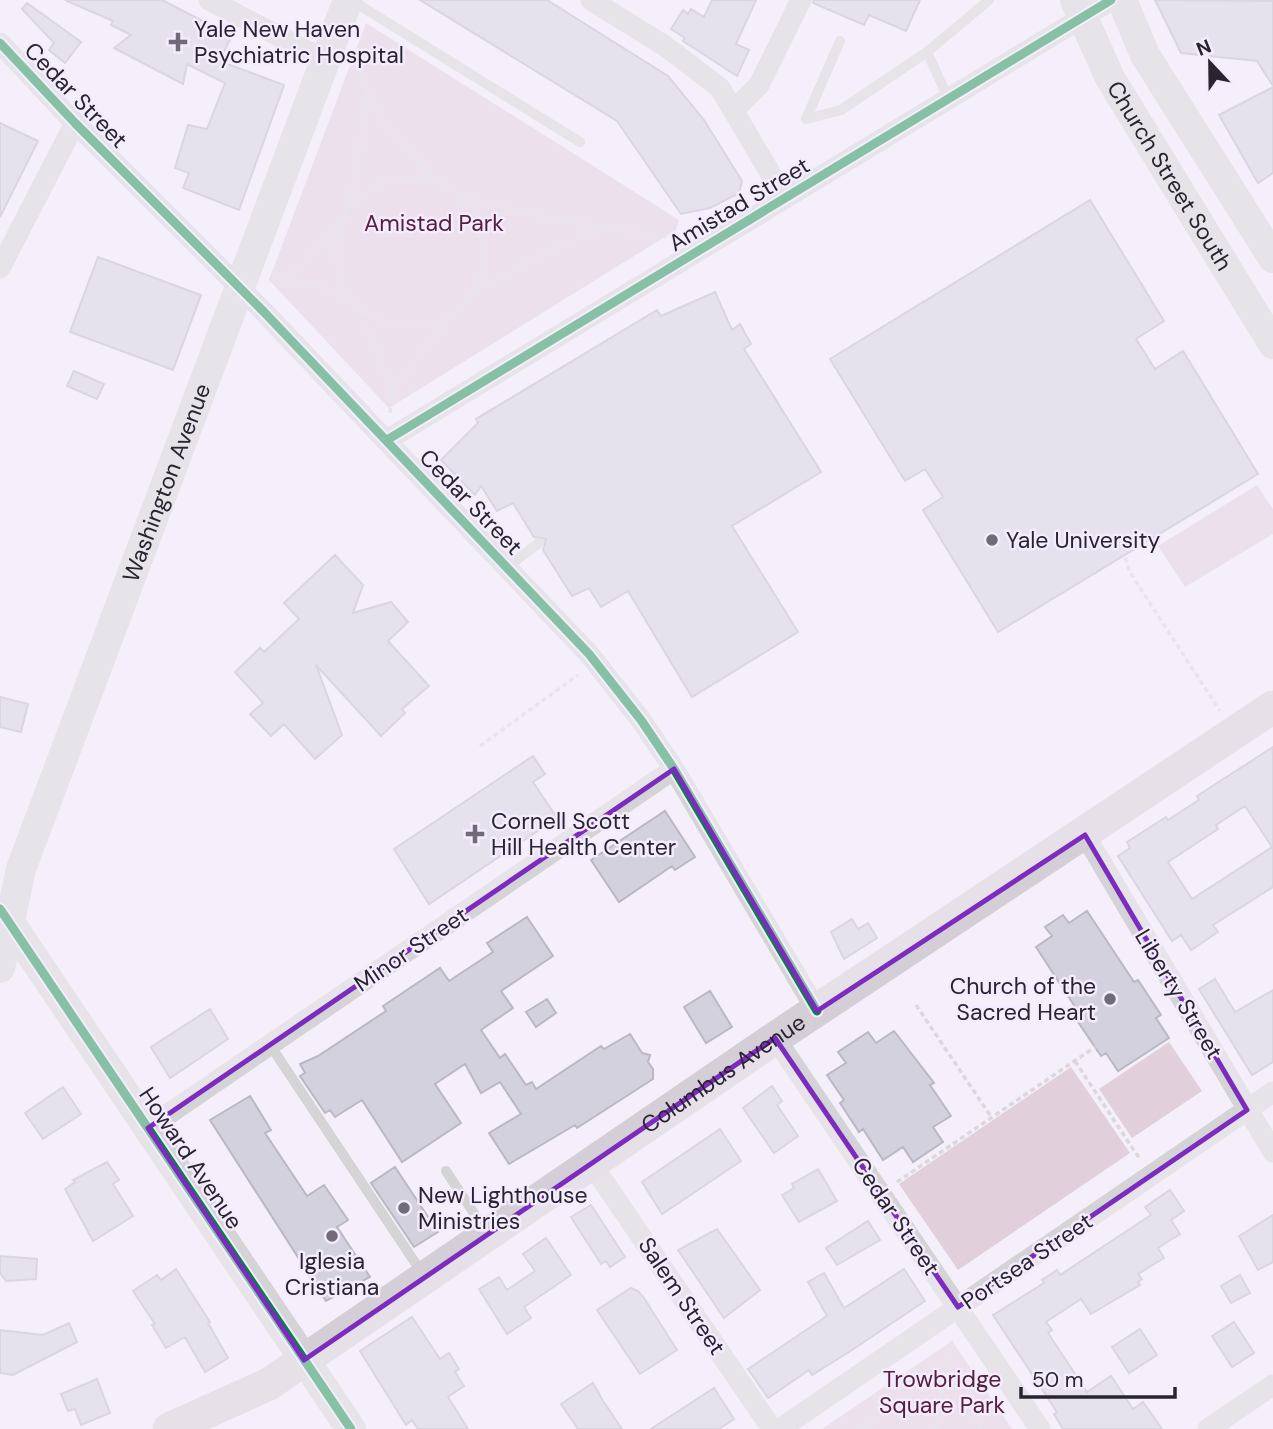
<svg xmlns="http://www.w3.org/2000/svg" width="1273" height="1429" viewBox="0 0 1273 1429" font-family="'DM Sans',sans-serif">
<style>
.green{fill:#e2cfdc}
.building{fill:#d3d1de;stroke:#bab9c3;stroke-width:2;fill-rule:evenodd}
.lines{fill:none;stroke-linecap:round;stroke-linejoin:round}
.path{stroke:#dad8dc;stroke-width:3.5;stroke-dasharray:5 3.5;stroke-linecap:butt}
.service{stroke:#d4d4d6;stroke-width:10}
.minor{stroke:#d4d4d6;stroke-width:21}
.secondary{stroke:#d4d4d6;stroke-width:30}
.primary{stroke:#d4ced6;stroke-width:33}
.cycleway-casing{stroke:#f3ebfe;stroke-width:13}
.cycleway{stroke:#00873e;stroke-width:9}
.marked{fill:none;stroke:#7b2cbf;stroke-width:5;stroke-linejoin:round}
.poi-dot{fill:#706b77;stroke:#f3ebfe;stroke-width:2.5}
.labels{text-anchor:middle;stroke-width:5;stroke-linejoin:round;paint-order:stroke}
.poi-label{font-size:23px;fill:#292430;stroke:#f3ebfe;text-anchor:start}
.street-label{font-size:23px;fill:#292430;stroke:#f3ebfe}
.park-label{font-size:23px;fill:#56203d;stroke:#f3ebfe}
</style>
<rect width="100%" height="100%" fill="#f4effa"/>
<path class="green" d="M366,23L679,220L676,230L389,408L269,280Z
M1257,485L1273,509V534L1185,587L1158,546Z
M1169,1042L1202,1091L1132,1138L1099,1089Z
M1071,1067L1130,1153L958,1270L899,1184Z
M952,1341L1012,1429H822Z"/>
<path class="building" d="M65,0H162L232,36L219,61L284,85L239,210L183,188L189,173L175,168L188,125L207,129L225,83L187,64L183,84L114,48L131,35L111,25L113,21Z
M420,0H547L668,76L704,120L742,181L739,193L710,208L681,214L617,121Z
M712,0H756L736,44L749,50L737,76L683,41L685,38L671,29L683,10L688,14L691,9L704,17Z
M814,0H920L906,31L869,15L864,25L813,3Z
M1155,0L1273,1V86L1257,61L1181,53Z
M27,3L81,42L65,63L49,50L54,43L22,9Z
M1273,87V173L1258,183L1219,115Z
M0,123L38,141L0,217Z
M1090,200L1164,321L1136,339L1155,369L1183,351L1258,474L998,632L923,510L943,497L925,469L905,481L830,359Z
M98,257L201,295L173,370L70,332Z
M715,292L732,330L740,324L751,344L744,349L821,472L732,526L798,632L692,697L628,591L601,607L589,588L572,596L543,550L546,539L534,537L513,503L497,511L481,486L475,495L441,460L478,423L476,419L657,310L661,316Z
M74,371L104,384L97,399L67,386Z
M335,555L363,585L353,613L391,602L408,622L388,641L429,686L402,709L405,713L381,736L316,665L342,735L315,759L284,724L271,736L250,714L263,703L235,672L260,648L264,652L299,619L284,603Z
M0,697L28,704L21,732L0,727Z
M1273,747V887L1213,925L1218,932L1191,950L1181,935L1172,941L1118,856L1130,848L1127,842L1166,817L1168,820L1199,800L1197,796ZM1245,806L1272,847L1192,899L1168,862L1218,829L1216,825Z
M533,756L545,774L533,782L557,818L429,904L394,849Z
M665,811L695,857L675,870L672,866L619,902L591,860Z
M1087,911L1134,982L1138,980L1161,1015L1156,1018L1169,1038L1118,1071L1106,1053L1101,1056L1076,1019L1081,1016L1036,947L1052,936L1045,927L1063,915L1069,923Z
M527,917L553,956L501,991L513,1008L481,1030L500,1058L505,1054L526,1085L532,1082L536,1089L601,1046L604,1049L630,1034L642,1053L650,1055L648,1062L653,1069V1079L577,1128L575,1125L509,1164L489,1133L521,1114L500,1082L481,1093L465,1064L435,1084L461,1123L402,1162L362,1100L335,1117L330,1110L325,1113L300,1076L305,1073L300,1064L318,1056L386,1011L383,1006L440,968L449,981L493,952L487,943Z
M852,919L858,929L868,923L877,938L844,959L831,932Z
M1215,979L1235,1012L1273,990V1062L1252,1075L1199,989Z
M710,991L732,1027L706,1043L684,1007Z
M547,999L556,1013L536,1027L526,1012Z
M210,1009L228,1039L170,1078L151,1047Z
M894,1031L934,1083L930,1085L951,1116L933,1127L943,1142L913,1162L903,1147L883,1160L863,1129L859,1132L840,1103L844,1100L827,1075L846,1063L838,1052L868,1032L876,1043Z
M772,1086L782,1101L777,1105L798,1136L774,1153L743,1108Z
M63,1087L81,1114L43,1139L25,1113Z
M250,1096L271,1130L265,1133L307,1196L324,1185L348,1220L337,1227L370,1277L326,1301L210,1120Z
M720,1129L741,1161L662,1214L642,1182Z
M107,1162L119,1180L113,1184L133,1216L93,1241L65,1189L75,1182L73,1180Z
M395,1167L438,1232L414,1247L371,1183Z
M818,1169L837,1201L799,1222L782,1195L794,1188L792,1184Z
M1170,1190L1184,1211L1171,1220L1180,1234L1158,1248L1164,1258L1138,1274L1142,1279L1138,1282L1140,1285L1091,1314L1081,1299L1046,1322L1052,1330L1048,1333L1087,1392L1111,1376L1133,1409L1143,1402L1162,1429H1063L1054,1414L1057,1412L993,1315L1044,1283L1042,1280L1057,1270L1060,1275L1151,1215L1145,1207Z
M591,1205L625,1257L610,1267L606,1261L601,1264L571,1217Z
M1273,1215V1262L1258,1270L1239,1236Z
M868,1221L880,1240L837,1265L826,1248Z
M717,1229L760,1290L724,1318L678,1250Z
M546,1238L571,1275L524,1307L531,1318L507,1334L479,1289L499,1277L507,1290L535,1271L523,1254Z
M0,1256L37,1259L36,1279L6,1281L0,1273Z
M176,1269L210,1322L208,1323L228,1358L205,1372L185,1337L166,1348L152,1325L155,1324L133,1291L157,1275L161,1280Z
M904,1269L925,1301L849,1352L812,1375L809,1370L768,1398L748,1369L827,1316L808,1282L824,1273L844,1308Z
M1240,1275L1250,1293L1231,1303L1221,1286Z
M631,1288L638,1291L644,1298L677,1350L640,1374L597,1310Z
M412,1317L440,1359L449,1353L459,1369L455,1372L464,1386L448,1397L468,1429H418L412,1420L406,1425L360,1351Z
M1234,1322L1254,1353L1232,1367L1212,1336Z
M69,1323L77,1342L13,1375L0,1373V1330L43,1335Z
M1140,1329L1157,1355L1129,1373L1112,1347Z
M97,1379L110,1413L81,1425L75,1409L68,1411L61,1394Z
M593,1383L603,1401L622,1429H578L561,1404Z
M714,1388L734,1419L719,1429H651Z"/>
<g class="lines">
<path class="path" d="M357,50C360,64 361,81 367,93C383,128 411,149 433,179
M462,196L543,218L676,238
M345,212L357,167L366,90
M285,278L309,259L342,219
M269,279C292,277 324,288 346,298C352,301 356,307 362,311C380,323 406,330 428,325C455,319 475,298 481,271C485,253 483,236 475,220C436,130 293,194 348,299
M475,292C521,265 562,242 613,228
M361,312L392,390L448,319
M390,413L392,390
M1121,541L1129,571L1220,711
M480,746L578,675
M916,1005L992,1118
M1075,1061L1139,1158
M897,1182L1095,1047
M862,1429L943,1373L982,1429
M937,1429L943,1373L953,1338"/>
<path class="service" d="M351,0L580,142
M840,41L806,119L841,110L927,52
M948,98L927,52L989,0
M507,567L539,543
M270,1045L424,1276
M446,1171L485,1230"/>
<path class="minor" d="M209,0L325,60
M591,0L665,46L720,88L785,198
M0,43L75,123L264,312L589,654L641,720L674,769L817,1011
M735,109L759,85L801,0
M0,268L75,123
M387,440L1111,0
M1085,835L1273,1152
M775,1038L1040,1429
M148,1128L674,769
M591,1163L772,1429
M780,1429L1273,1092
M1208,1429L1273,1385"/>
<g class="secondary">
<path id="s1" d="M1075,0L1110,78L1273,344"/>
<path d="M1122,0L1145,55L1273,258"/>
<path d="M4,914L351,1429"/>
<path id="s2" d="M0,968L21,869L348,0"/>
</g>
<path class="primary" id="s3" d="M169,1429L269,1384L775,1038L1273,707"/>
<defs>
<path id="cycleway" d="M0,43L75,123L264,312L589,654L641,720L674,769L817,1011
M387,440L1111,0
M0,909L351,1429"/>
</defs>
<use href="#cycleway" class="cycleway-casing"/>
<use href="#cycleway" class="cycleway"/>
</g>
<path d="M0 0H1273V1429H0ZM674,769L817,1011L1085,835L1247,1110L958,1307L775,1038L304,1360L148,1128Z" fill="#f4effa" fill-opacity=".55" fill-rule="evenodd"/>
<path class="marked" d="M674,769L817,1011L1085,835L1247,1110L958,1307L775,1038L304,1360L148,1128Z"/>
<g class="poi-dot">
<path d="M174.5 31.5h7v7h7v7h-7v7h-7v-7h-7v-7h7z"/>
<circle cx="992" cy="540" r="7"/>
<path d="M471.5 823.5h7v7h7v7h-7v7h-7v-7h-7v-7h7z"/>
<circle cx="1110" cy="999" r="7"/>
<circle cx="404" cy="1208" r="7"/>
<circle cx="332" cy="1236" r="7"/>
</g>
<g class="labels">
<g class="poi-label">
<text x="194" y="37">Yale New Haven<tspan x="194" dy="26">Psychiatric Hospital</tspan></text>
<text x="1006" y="548">Yale University</text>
<text x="491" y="829">Cornell Scott<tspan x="491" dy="26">Hill Health Center</tspan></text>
<text x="1096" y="994" text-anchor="end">Church of the<tspan x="1096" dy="26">Sacred Heart</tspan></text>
<text x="418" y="1203">New Lighthouse<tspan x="418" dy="26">Ministries</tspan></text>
<text x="332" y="1269" text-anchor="middle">Iglesia<tspan x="332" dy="26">Cristiana</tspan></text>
</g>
<g class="street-label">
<text transform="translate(76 95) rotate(46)" y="8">Cedar Street</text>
<text dy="8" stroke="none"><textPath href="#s1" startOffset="200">Church Street South</textPath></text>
<text transform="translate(739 204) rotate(-31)" y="8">Amistad Street</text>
<text dy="8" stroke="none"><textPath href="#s2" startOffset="514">Washington Avenue</textPath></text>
<text transform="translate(471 502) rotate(46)" y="8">Cedar Street</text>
<text transform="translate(411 949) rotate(-34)" y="8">Minor Street</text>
<text transform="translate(1179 994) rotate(59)" y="8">Liberty Street</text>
<text dy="8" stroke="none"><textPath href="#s3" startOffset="660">Columbus Avenue</textPath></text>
<text transform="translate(191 1158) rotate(56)" y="8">Howard Avenue</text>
<text transform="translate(896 1216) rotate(56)" y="8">Cedar Street</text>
<text transform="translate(1027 1261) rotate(-34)" y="8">Portsea Street</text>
<text transform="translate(682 1296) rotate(56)" y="8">Salem Street</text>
</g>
<g class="park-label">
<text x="434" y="231">Amistad Park</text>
<text x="942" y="1387">Trowbridge<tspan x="942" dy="26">Square Park</tspan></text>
</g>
</g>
<g transform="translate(1210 63) rotate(338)" stroke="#f3ebfe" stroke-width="5" paint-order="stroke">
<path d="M0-5L12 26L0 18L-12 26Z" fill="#292430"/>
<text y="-10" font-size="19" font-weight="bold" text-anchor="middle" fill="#292430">N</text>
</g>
<path d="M1021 1387v10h154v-10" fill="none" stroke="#292430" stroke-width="3.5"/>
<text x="1032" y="1387" font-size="21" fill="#292430" stroke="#f3ebfe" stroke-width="5" paint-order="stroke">50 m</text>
</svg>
